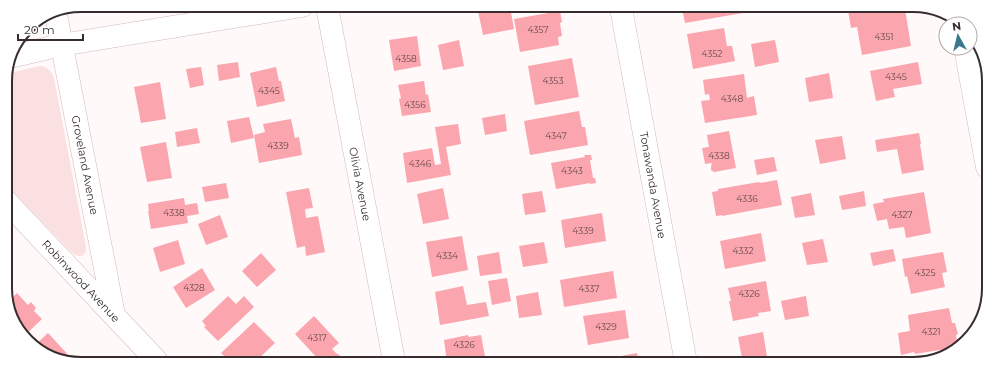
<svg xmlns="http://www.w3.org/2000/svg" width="994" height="369" viewBox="0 0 994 369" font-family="Montserrat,sans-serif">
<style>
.green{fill:#fbe0e2}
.building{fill:#fba5ae}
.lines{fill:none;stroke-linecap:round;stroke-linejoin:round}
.minor-casing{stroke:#d6b9bb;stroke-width:23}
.minor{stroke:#fff;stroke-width:22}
.labels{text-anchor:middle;stroke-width:4;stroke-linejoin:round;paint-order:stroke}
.number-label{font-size:9px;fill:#694b4e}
.street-label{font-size:11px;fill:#382d2e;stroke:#fff}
.rim{fill:none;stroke:#382d2e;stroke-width:2}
</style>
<rect width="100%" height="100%" fill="#fff9f9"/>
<path class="green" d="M41,66C48,68 52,71 54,78L86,247C86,256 80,259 72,253L6,184V74L35,67Z"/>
<path class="building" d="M497,7H510L514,29L483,35L478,11Z
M682,8H742L743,13L685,23Z
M858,9H905L911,46L862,55L857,27L851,28L848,10Z
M560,11L562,22L560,23L562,36L558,37L559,45L520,52L514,19Z
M724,28L727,46H732L735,61L693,69L687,34Z
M417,36L421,66L394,71L389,40Z
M459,40L464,66L443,70L438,45Z
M775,40L779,62L755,67L751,44Z
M572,58L579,97L535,105L528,66Z
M238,62L240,77L219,81L217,65Z
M918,62L922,84L893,89L895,97L876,101L870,71Z
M201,67L204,85L190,88L186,69Z
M276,67L279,81H281L285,101L257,107L250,73Z
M829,73L833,98L809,102L805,78Z
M744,74L747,98L754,96L757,115L705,123L701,101L710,100L709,94L705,95L703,80Z
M424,81L426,95L428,94L431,112L402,116L399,99L401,98L398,85Z
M160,82L166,119L141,123L134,87Z
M579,111L582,127H585L588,145L530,155L524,121Z
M505,114L507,131L485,135L482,118Z
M249,117L254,138L231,143L227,121Z
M291,119L295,138L299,137L302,155L259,163L254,135L265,132L263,124Z
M458,124L461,144L446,147L451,175L407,183L403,153L432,148L435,165L441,164L435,127Z
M197,128L200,143L177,147L175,132Z
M729,131L736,168L714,172L711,170V166L712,163L705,164L702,148L709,147L707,135Z
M919,133L921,144H920L924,170L902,174L897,149L877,152L875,140Z
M842,136L846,159L820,164L815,140Z
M166,142L172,178L147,182L140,147Z
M584,155H591L592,160H590L593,178H595L596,183L590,184V183L556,189L551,163L585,157Z
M774,157L777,171L757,175L754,160Z
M777,180L782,205L722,216V215L716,216L712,192L718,191V189L759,182L760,183Z
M226,183L229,198L205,202L202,187Z
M309,188L313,208L305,209L306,218L318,216L325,252L306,256L305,246L297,248L286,192Z
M443,188L449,219L423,224L417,194Z
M542,191L546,212L525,215L522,194Z
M864,191L866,206L842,210L839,196Z
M924,192L931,233L906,238L904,227L889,229L887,219L877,221L873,204L884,202L883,199Z
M811,193L815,215L795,218L791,197Z
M184,198L185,205L197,203L199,214L187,216L188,223L151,229L148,211H149L148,204Z
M602,213L606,241L565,248L561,220Z
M220,215L228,237L206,245L198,224Z
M761,233L766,261L725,269L720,241Z
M462,236L468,270L432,277L426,242Z
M823,239L828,262L807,265L802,243Z
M178,240L185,264L160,272L153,248Z
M544,242L548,263L523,267L519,246Z
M893,249L896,261L873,266L870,253Z
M499,252L502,273L480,276L477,256Z
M943,252L947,272L942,273L945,287L911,294L907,276L905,277L902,259Z
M261,253L276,270L257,287L242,271Z
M202,268L215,290L186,308L173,287Z
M613,271L617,298L564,307L560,280Z
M507,278L511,301L492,305L488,281Z
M766,281L771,311L758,313L759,316L733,321L729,301H731L728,288Z
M463,286L467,305L486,302L489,316L440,325L435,292Z
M538,292L542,315L519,318L516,296Z
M17,293L28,305L31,302L36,308L34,311L42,319L23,337L7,303Z
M228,296L236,304L244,296L254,307L218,341L204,327L206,326L202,321Z
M806,296L809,316L785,320L781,301Z
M949,308L952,323H955L958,334L956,335L958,347L915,354L914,352L901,355L898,333L910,331L908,315Z
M625,310L629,338L588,345L583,316Z
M314,316L339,343L332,349L337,354V353L345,361H329L324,356L319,360L295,334Z
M254,322L275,343L256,361H229L221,353Z
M763,332L768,363H743L738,337Z
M48,333L72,359L71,360H56L35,345Z
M468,335L469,337L481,335L486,362H447L444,340Z
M637,353L639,363L601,362L600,360Z"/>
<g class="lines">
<defs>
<path id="minor" d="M327,6L394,361
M621,8L686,363
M56,15L114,315
M965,48L987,167
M10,57L61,45L302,6
M6,201L156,360"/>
</defs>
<use href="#minor" class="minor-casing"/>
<use href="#minor" class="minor"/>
</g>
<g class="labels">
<g class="number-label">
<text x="538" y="33">4357</text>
<text x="884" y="40">4351</text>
<text x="712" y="57">4352</text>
<text x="406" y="62">4358</text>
<text x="896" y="80">4345</text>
<text x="553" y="84">4353</text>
<text x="269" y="94">4345</text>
<text x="732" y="102">4348</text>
<text x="415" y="108">4356</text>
<text x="556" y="139">4347</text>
<text x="278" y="149">4339</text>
<text x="719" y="159">4338</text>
<text x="420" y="167">4346</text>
<text x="572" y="174">4343</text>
<text x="747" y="202">4336</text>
<text x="174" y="216">4338</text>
<text x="902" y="218">4327</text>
<text x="583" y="234">4339</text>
<text x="743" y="254">4332</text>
<text x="447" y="259">4334</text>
<text x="925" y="276">4325</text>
<text x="194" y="291">4328</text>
<text x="589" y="292">4337</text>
<text x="749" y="297">4326</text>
<text x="606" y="330">4329</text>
<text x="931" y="335">4321</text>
<text x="317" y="341">4317</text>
<text x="464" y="348">4326</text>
</g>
<g class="street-label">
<text transform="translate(85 165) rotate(79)" y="4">Groveland Avenue</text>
<text transform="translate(360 184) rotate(79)" y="4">Olivia Avenue</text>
<text transform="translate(653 185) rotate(80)" y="4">Tonawanda Avenue</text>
<text transform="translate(81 281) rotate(47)" y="4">Robinwood Avenue</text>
</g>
</g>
<path d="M0 0H994V369H0ZM81 12H913A69 69 0 0 1 982 81V288A69 69 0 0 1 913 357H81A69 69 0 0 1 12 288V81A69 69 0 0 1 81 12Z" fill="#fff" fill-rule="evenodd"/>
<path class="rim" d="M81 12H913A69 69 0 0 1 982 81V288A69 69 0 0 1 913 357H81A69 69 0 0 1 12 288V81A69 69 0 0 1 81 12Z"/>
<g transform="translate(958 36) rotate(352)"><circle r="19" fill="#ffffff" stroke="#afabab"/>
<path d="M0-3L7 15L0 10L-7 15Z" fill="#38778c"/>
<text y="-6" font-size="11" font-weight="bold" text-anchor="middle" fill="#382d2e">N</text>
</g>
<path d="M18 34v6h65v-6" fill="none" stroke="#382d2e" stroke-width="2"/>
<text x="24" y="34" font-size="12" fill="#382d2e" stroke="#ffffff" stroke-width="3" paint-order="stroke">20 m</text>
</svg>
